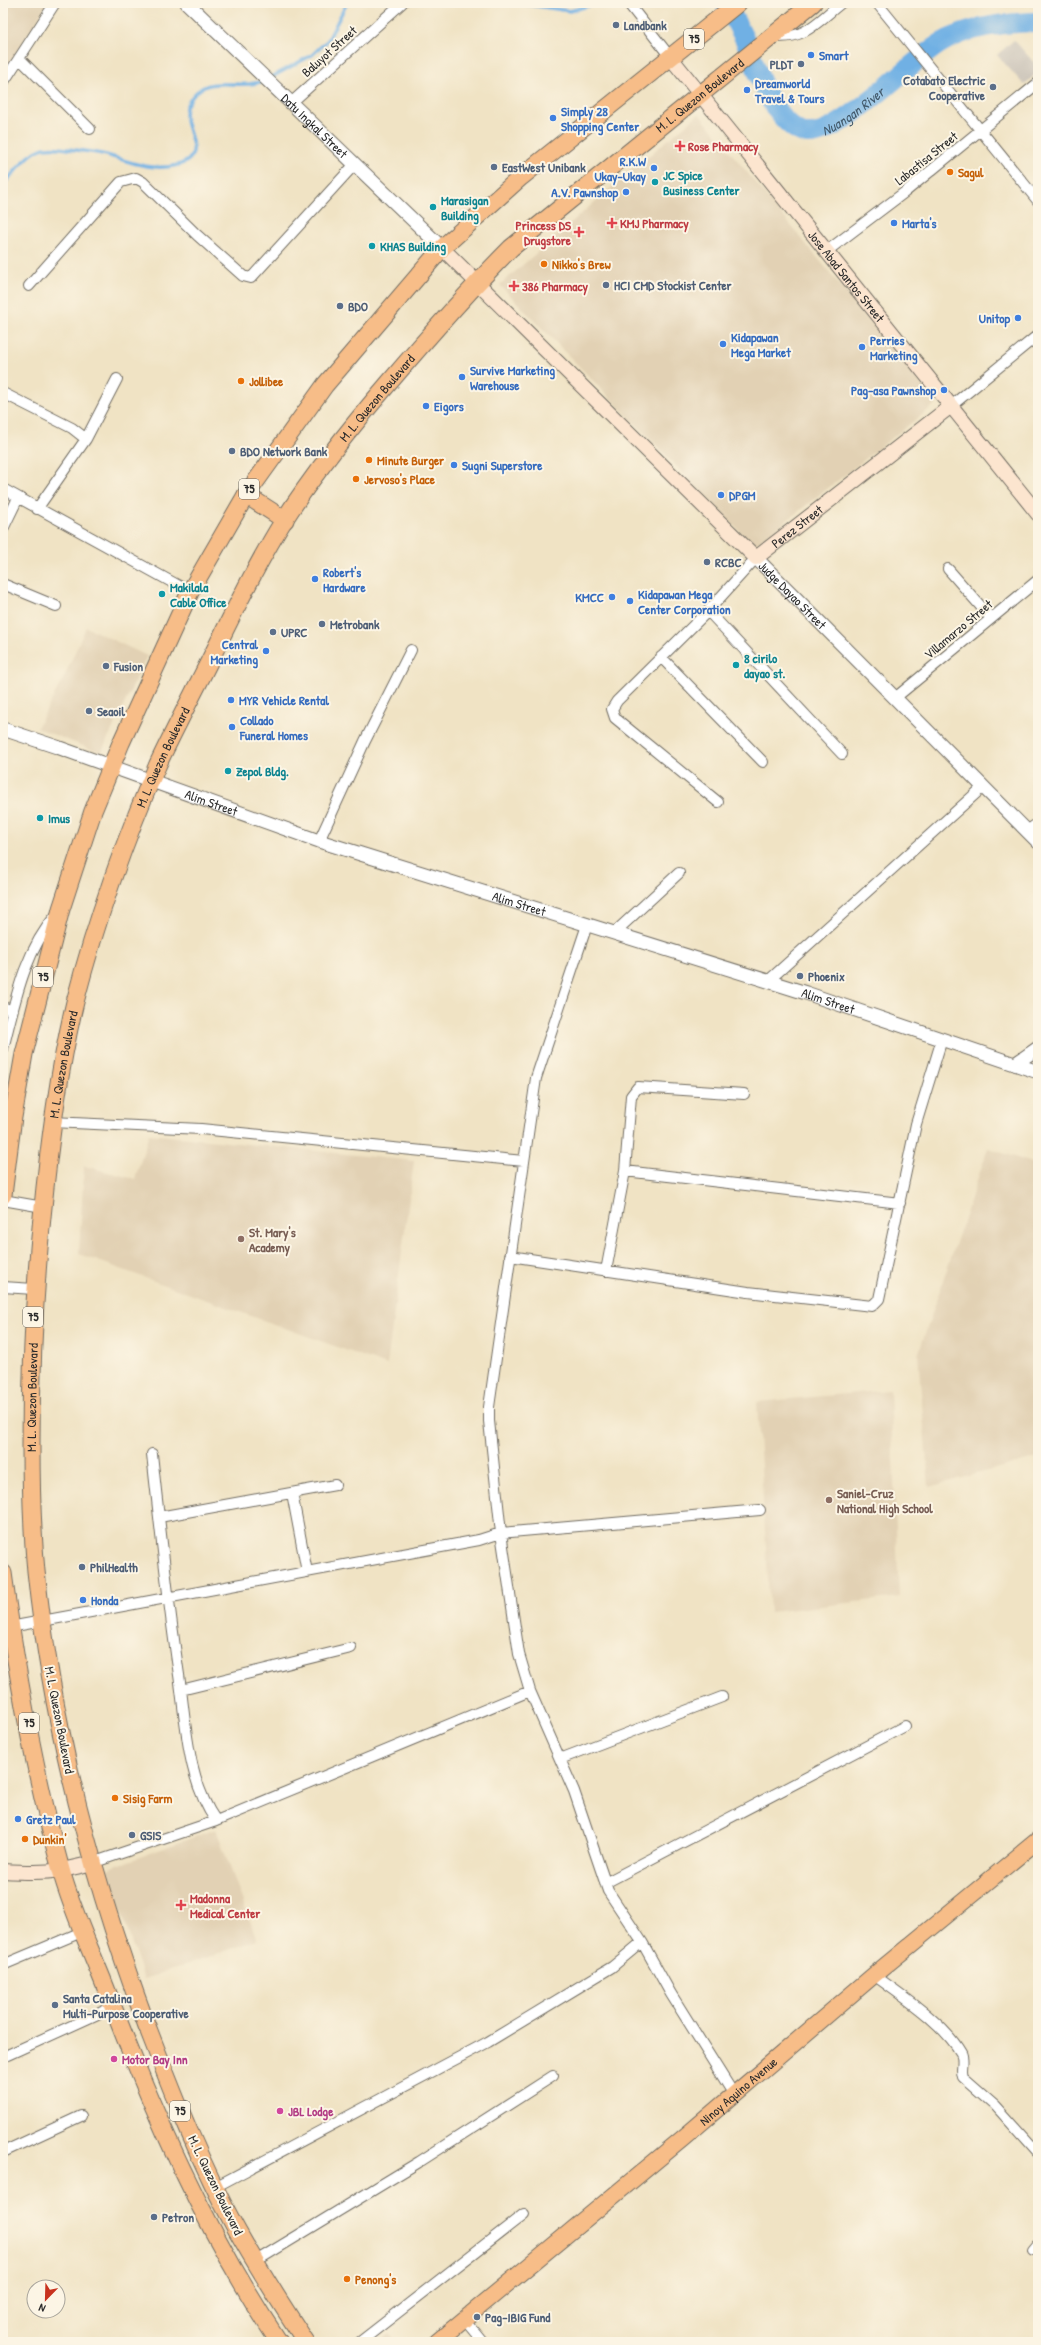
<svg xmlns="http://www.w3.org/2000/svg" width="1041" height="2345" viewBox="0 0 1041 2345" font-family="'Patrick Hand',sans-serif">
<style>
.built{fill:#e2d1b4}
.industrial{fill:#cac3b8}
.lines{fill:none;stroke-linecap:round;stroke-linejoin:round}
.stream{stroke:#70b0e4;stroke-width:3.5}
.river{stroke:#70b0e4;stroke-width:20}
.minor-casing{stroke:#706b61;stroke-width:12}
.tertiary-casing{stroke:#706b61;stroke-width:15}
.secondary-casing{stroke:#706b61;stroke-width:16}
.primary-casing{stroke:#706b61;stroke-width:18}
.trunk-casing{stroke:#706b61;stroke-width:19}
.minor{stroke:#fff;stroke-width:10}
.tertiary{stroke:#fff;stroke-width:13}
.secondary{stroke:#fce5cf;stroke-width:14}
.primary{stroke:#f7bd88;stroke-width:16}
.trunk{stroke:#f7bd88;stroke-width:17}
.service-dot{fill:#5c6f8a;stroke:#fcf5e5;stroke-width:1.5}
.shop-dot{fill:#3f7fe0;stroke:#fcf5e5;stroke-width:1.5}
.health-dot{fill:#e0444e;stroke:#fcf5e5;stroke-width:1.5}
.food-dot{fill:#e8710a;stroke:#fcf5e5;stroke-width:1.5}
.culture-dot{fill:#0f9aa8;stroke:#fcf5e5;stroke-width:1.5}
.education-dot{fill:#8d6e63;stroke:#fcf5e5;stroke-width:1.5}
.hotel-dot{fill:#d1479c;stroke:#fcf5e5;stroke-width:1.5}
.labels{text-anchor:middle;stroke-width:4;stroke-linejoin:round;paint-order:stroke}
.shield{fill:#fcf5e5;stroke:#6a6863;stroke-width:1}
.shield-label{font-size:12px;font-weight:bold;fill:#2b2b2b}
.service-label{font-size:13px;font-weight:bold;fill:#4e5e75;stroke:#fcf5e5;text-anchor:start}
.street-label{font-size:13px;fill:#2b2b2b;stroke:#fcf5e5}
.shop-label{font-size:13px;font-weight:bold;fill:#366cbe;stroke:#fcf5e5;text-anchor:start}
.health-label{font-size:13px;font-weight:bold;fill:#be3a42;stroke:#fcf5e5;text-anchor:start}
.food-label{font-size:13px;font-weight:bold;fill:#c56008;stroke:#fcf5e5;text-anchor:start}
.culture-label{font-size:13px;font-weight:bold;fill:#0d838f;stroke:#fcf5e5;text-anchor:start}
.education-label{font-size:13px;font-weight:bold;fill:#785e54;stroke:#fcf5e5;text-anchor:start}
.hotel-label{font-size:13px;font-weight:bold;fill:#b23c85;stroke:#fcf5e5;text-anchor:start}
.water-label{font-size:14px;font-style:italic;fill:#435a6c;stroke:#fcf5e5}
</style>
<rect width="100%" height="100%" fill="#fcf5e5"/>
<filter id="ink" filterUnits="userSpaceOnUse"><feTurbulence type="fractalNoise" baseFrequency=".025" numOctaves="2"/><feDisplacementMap in="SourceGraphic" scale="8" xChannelSelector="R" yChannelSelector="G"/><feConvolveMatrix kernelMatrix="1 2 1 2 8 2 1 2 1" color-interpolation-filters="sRGB"/></filter>
<filter id="wash" filterUnits="userSpaceOnUse"><feTurbulence type="fractalNoise" baseFrequency=".012" numOctaves="4" result="noise"/><feDisplacementMap in="SourceGraphic" scale="16" xChannelSelector="R" yChannelSelector="G"/><feGaussianBlur stdDeviation="0.9" result="paint"/><feColorMatrix in="noise" values="0 0 0 0 0 0 0 0 0 0 0 0 0 0 0 0 0 1.4 0 .05"/><feComposite in="paint" operator="in"/></filter>
<g filter="url(#wash)">
<rect width="100%" height="100%" fill="#f0e3c4"/>
<path class="built" d="M3,3H48L3,73Z
M699,114L937,403L754,546L500,285L621,179Z
M86,627L147,656L101,753L37,728L65,675Z
M149,1134L414,1161L387,1365L79,1254L84,1166L135,1179Z
M988,1148L1038,1165V1457L929,1487L918,1355Z
M890,1390L899,1597L770,1612L757,1402Z
M216,1829L257,1940L144,1979L107,1869Z
M389,2334L395,2342H379Z"/>
<path class="industrial" d="M1014,40L1038,67V72L1024,85L997,55Z"/>
<g class="lines">
<path class="stream" d="M516,3L570,11L598,3
M270,78L312,55L328,40L347,3
M3,184C15,173 26,155 41,149C49,146 60,148 68,149C83,151 100,152 113,157C135,164 155,171 178,165C212,156 177,124 187,105C205,69 235,92 263,81"/>
<path class="river" id="s1" d="M725,3C735,20 747,41 753,60C761,81 768,101 783,118C790,126 798,133 808,134C840,137 910,61 941,43C970,26 1006,23 1038,22"/>
</g>
</g>
<g filter="url(#ink)">
<g class="lines">
<defs>
<path id="minor" d="M628,3L671,58
M877,3L1038,201
M773,36C804,41 818,21 841,3
M19,58L90,129
M3,83L55,3
M291,103L402,3
M827,251L905,192L1038,83
M29,286L121,182L136,178L143,182L197,235L243,276L251,278L355,164
M3,393L72,428L86,439L37,509
M951,406L1038,335
M86,439L117,379
M3,489L190,592
M3,529L18,498
M948,569L991,618
M3,584L56,606
M708,611L842,754
M661,657L763,762
M895,698L1038,580
M718,802L615,718L612,709L617,701L708,611L756,558
M1027,831L1038,823
M319,841L365,741L411,650
M614,933L679,873
M768,981L983,787
M3,1007L12,1011
M3,1049C15,1001 24,952 57,914
M52,1122L201,1129L524,1161
M625,1171L900,1203
M3,1200L43,1207
M510,1256L748,1292L872,1306L879,1299L916,1124L942,1039
M606,1271L625,1171L631,1096L638,1087L744,1094
M3,1287L34,1289
M152,1454C160,1528 168,1601 179,1675C186,1722 187,1780 216,1821
M292,1493L307,1572
M159,1517L335,1485
M10,1627L479,1540L501,1533L760,1510
M181,1690L351,1648
M530,1691L519,1654L501,1533L489,1421V1407L536,1078L587,925
M560,1759L722,1697
M92,1863L216,1821L530,1691L574,1791L608,1891L642,1942L671,1994L733,2093
M605,1883L905,1726
M3,1965L84,1931
M874,1975C902,1996 943,2022 961,2053C965,2060 960,2069 963,2077L995,2105L1038,2153
M3,2057L113,2007
M3,2152L81,2116
M215,2187L488,2042L612,1967L642,1942
M1033,2251L1038,2245
M256,2261L419,2162L553,2076
M464,2319L483,2342
M360,2342L524,2214"/>
<g id="tertiary">
<path id="s2" d="M187,3L442,248"/>
<path id="s3" d="M756,558L1038,842"/>
<path id="s4" d="M3,729L57,747L319,841L806,993L1038,1072"/>
<path d="M1015,1064L1038,1048"/>
</g>
<g id="secondary">
<path id="s5" d="M671,58L1038,514"/>
<path id="s6" d="M442,248L756,558L951,406"/>
<path d="M3,1871C40,1873 56,1873 92,1863"/>
</g>
<g id="primary">
<path id="s7" d="M437,2342L682,2139L874,1975L1038,1840"/>
</g>
<g id="trunk">
<path d="M246,495L285,520"/>
<path d="M3,1195L13,1117L24,1054L61,909L93,811L121,743L190,592L246,495L325,385L442,248L521,177L738,3"/>
<path d="M3,1573C16,1670 35,1775 61,1870C71,1908 90,1948 105,1986C152,2110 205,2231 279,2342"/>
<path id="s8" d="M306,2342C281,2304 256,2265 234,2225C199,2161 173,2093 147,2026C92,1879 52,1727 36,1571C32,1529 31,1487 31,1445C31,1369 34,1293 42,1217C49,1144 58,1073 75,1002C96,921 124,841 158,764C174,730 192,696 209,662C233,614 256,565 284,520C315,472 351,427 388,384C428,337 468,291 511,248L813,3"/>
</g>
</defs>
<use href="#minor" class="minor-casing"/>
<use href="#tertiary" class="tertiary-casing"/>
<use href="#secondary" class="secondary-casing"/>
<use href="#primary" class="primary-casing"/>
<use href="#trunk" class="trunk-casing"/>
<use href="#minor" class="minor"/>
<use href="#tertiary" class="tertiary"/>
<use href="#secondary" class="secondary"/>
<use href="#primary" class="primary"/>
<use href="#trunk" class="trunk"/>
</g>
</g>
<g class="service-dot">
<circle cx="616" cy="25" r="4"/>
<circle cx="801" cy="64" r="4"/>
<circle cx="993" cy="87" r="4"/>
<circle cx="494" cy="167" r="4"/>
<circle cx="606" cy="285" r="4"/>
<circle cx="340" cy="306" r="4"/>
<circle cx="232" cy="451" r="4"/>
<circle cx="707" cy="562" r="4"/>
<circle cx="322" cy="624" r="4"/>
<circle cx="273" cy="632" r="4"/>
<circle cx="106" cy="666" r="4"/>
<circle cx="89" cy="711" r="4"/>
<circle cx="800" cy="976" r="4"/>
<circle cx="82" cy="1567" r="4"/>
<circle cx="132" cy="1835" r="4"/>
<circle cx="55" cy="2005" r="4"/>
<circle cx="154" cy="2217" r="4"/>
<circle cx="477" cy="2317" r="4"/>
</g>
<g class="shop-dot">
<circle cx="811" cy="55" r="4"/>
<circle cx="747" cy="90" r="4"/>
<circle cx="553" cy="118" r="4"/>
<circle cx="654" cy="168" r="4"/>
<circle cx="626" cy="192" r="4"/>
<circle cx="894" cy="223" r="4"/>
<circle cx="1018" cy="318" r="4"/>
<circle cx="723" cy="344" r="4"/>
<circle cx="862" cy="347" r="4"/>
<circle cx="462" cy="377" r="4"/>
<circle cx="944" cy="390" r="4"/>
<circle cx="426" cy="406" r="4"/>
<circle cx="454" cy="465" r="4"/>
<circle cx="721" cy="495" r="4"/>
<circle cx="315" cy="579" r="4"/>
<circle cx="612" cy="597" r="4"/>
<circle cx="630" cy="601" r="4"/>
<circle cx="266" cy="651" r="4"/>
<circle cx="231" cy="700" r="4"/>
<circle cx="232" cy="727" r="4"/>
<circle cx="83" cy="1600" r="4"/>
<circle cx="18" cy="1819" r="4"/>
</g>
<g class="health-dot">
<path d="M678 140h4v4h4v4h-4v4h-4v-4h-4v-4h4z"/>
<path d="M610 217h4v4h4v4h-4v4h-4v-4h-4v-4h4z"/>
<path d="M577 226h4v4h4v4h-4v4h-4v-4h-4v-4h4z"/>
<path d="M512 280h4v4h4v4h-4v4h-4v-4h-4v-4h4z"/>
<path d="M179 1899h4v4h4v4h-4v4h-4v-4h-4v-4h4z"/>
</g>
<g class="food-dot">
<circle cx="950" cy="172" r="4"/>
<circle cx="544" cy="264" r="4"/>
<circle cx="241" cy="381" r="4"/>
<circle cx="369" cy="460" r="4"/>
<circle cx="356" cy="479" r="4"/>
<circle cx="115" cy="1798" r="4"/>
<circle cx="25" cy="1839" r="4"/>
<circle cx="347" cy="2279" r="4"/>
</g>
<g class="culture-dot">
<circle cx="655" cy="182" r="4"/>
<circle cx="433" cy="207" r="4"/>
<circle cx="372" cy="246" r="4"/>
<circle cx="162" cy="594" r="4"/>
<circle cx="736" cy="665" r="4"/>
<circle cx="228" cy="771" r="4"/>
<circle cx="40" cy="818" r="4"/>
</g>
<g class="education-dot">
<circle cx="241" cy="1239" r="4"/>
<circle cx="829" cy="1500" r="4"/>
</g>
<g class="hotel-dot">
<circle cx="114" cy="2059" r="4"/>
<circle cx="280" cy="2111" r="4"/>
</g>
<g class="labels">
<g class="shield">
<rect x="684" y="29" width="20" height="20" rx="3"/>
<rect x="239" y="479" width="20" height="20" rx="3"/>
<rect x="33" y="967" width="20" height="20" rx="3"/>
<rect x="23" y="1307" width="20" height="20" rx="3"/>
<rect x="19" y="1713" width="20" height="20" rx="3"/>
<rect x="170" y="2101" width="20" height="20" rx="3"/>
</g>
<g class="shield-label">
<text x="694" y="43">75</text>
<text x="249" y="493">75</text>
<text x="43" y="981">75</text>
<text x="33" y="1321">75</text>
<text x="29" y="1727">75</text>
<text x="180" y="2115">75</text>
</g>
<g class="service-label">
<text x="624" y="30">Landbank</text>
<text x="793" y="69" text-anchor="end">PLDT</text>
<text x="985" y="85" text-anchor="end">Cotabato Electric<tspan x="985" dy="15">Cooperative</tspan></text>
<text x="502" y="172">EastWest Unibank</text>
<text x="614" y="290">HCI CMD Stockist Center</text>
<text x="348" y="311">BDO</text>
<text x="240" y="456">BDO Network Bank</text>
<text x="715" y="567">RCBC</text>
<text x="330" y="629">Metrobank</text>
<text x="281" y="637">UPRC</text>
<text x="114" y="671">Fusion</text>
<text x="97" y="716">Seaoil</text>
<text x="808" y="981">Phoenix</text>
<text x="90" y="1572">PhilHealth</text>
<text x="140" y="1840">GSIS</text>
<text x="63" y="2003">Santa Catalina<tspan x="63" dy="15">Multi-Purpose Cooperative</tspan></text>
<text x="162" y="2222">Petron</text>
<text x="485" y="2322">Pag-IBIG Fund</text>
</g>
<g class="street-label">
<text transform="translate(329 51) rotate(-42)" y="5">Baluyot Street</text>
<text dy="5" stroke="none"><textPath href="#s8" startOffset="2521">M. L. Quezon Boulevard</textPath></text>
<text dy="5" stroke="none"><textPath href="#s2" startOffset="177">Datu Ingkal Street</textPath></text>
<text transform="translate(926 158) rotate(-39)" y="5">Labastisa Street</text>
<text dy="5" stroke="none"><textPath href="#s5" startOffset="280">Jose Abad Santos Street</textPath></text>
<text dy="5" stroke="none"><textPath href="#s8" startOffset="2077">M. L. Quezon Boulevard</textPath></text>
<text dy="5" stroke="none"><textPath href="#s6" startOffset="493">Perez Street</textPath></text>
<text dy="5" stroke="none"><textPath href="#s3" startOffset="52">Judge Dayao Street</textPath></text>
<text transform="translate(958 629) rotate(-40)" y="5">Villamarzo Street</text>
<text dy="5" stroke="none"><textPath href="#s8" startOffset="1657">M. L. Quezon Boulevard</textPath></text>
<text dy="5" stroke="none"><textPath href="#s4" startOffset="221">Alim Street</textPath></text>
<text dy="5" stroke="none"><textPath href="#s4" startOffset="545">Alim Street</textPath></text>
<text dy="5" stroke="none"><textPath href="#s4" startOffset="869">Alim Street</textPath></text>
<text dy="5" stroke="none"><textPath href="#s8" startOffset="1333">M. L. Quezon Boulevard</textPath></text>
<text dy="5" stroke="none"><textPath href="#s8" startOffset="998">M. L. Quezon Boulevard</textPath></text>
<text transform="translate(60 1720) rotate(79)" y="5">M. L. Quezon Boulevard</text>
<text dy="5" stroke="none"><textPath href="#s7" startOffset="392">Ninoy Aquino Avenue</textPath></text>
<text transform="translate(216 2185) rotate(64)" y="5">M. L. Quezon Boulevard</text>
</g>
<g class="shop-label">
<text x="819" y="60">Smart</text>
<text x="755" y="88">Dreamworld<tspan x="755" dy="15">Travel &amp; Tours</tspan></text>
<text x="561" y="116">Simply 28<tspan x="561" dy="15">Shopping Center</tspan></text>
<text x="646" y="166" text-anchor="end">R.K.W<tspan x="646" dy="15">Ukay-Ukay</tspan></text>
<text x="618" y="197" text-anchor="end">A.V. Pawnshop</text>
<text x="902" y="228">Marta's</text>
<text x="1010" y="323" text-anchor="end">Unitop</text>
<text x="731" y="342">Kidapawan<tspan x="731" dy="15">Mega Market</tspan></text>
<text x="870" y="345">Perries<tspan x="870" dy="15">Marketing</tspan></text>
<text x="470" y="375">Survive Marketing<tspan x="470" dy="15">Warehouse</tspan></text>
<text x="936" y="395" text-anchor="end">Pag-asa Pawnshop</text>
<text x="434" y="411">Eigors</text>
<text x="462" y="470">Sugni Superstore</text>
<text x="729" y="500">DPGM</text>
<text x="323" y="577">Robert's<tspan x="323" dy="15">Hardware</tspan></text>
<text x="638" y="599">Kidapawan Mega<tspan x="638" dy="15">Center Corporation</tspan></text>
<text x="604" y="602" text-anchor="end">KMCC</text>
<text x="258" y="649" text-anchor="end">Central<tspan x="258" dy="15">Marketing</tspan></text>
<text x="239" y="705">MYR Vehicle Rental</text>
<text x="240" y="725">Collado<tspan x="240" dy="15">Funeral Homes</tspan></text>
<text x="91" y="1605">Honda</text>
<text x="26" y="1824">Gretz Paul</text>
</g>
<g class="health-label">
<text x="688" y="151">Rose Pharmacy</text>
<text x="620" y="228">KMJ Pharmacy</text>
<text x="571" y="230" text-anchor="end">Princess DS<tspan x="571" dy="15">Drugstore</tspan></text>
<text x="522" y="291">386 Pharmacy</text>
<text x="190" y="1903">Madonna<tspan x="190" dy="15">Medical Center</tspan></text>
</g>
<g class="food-label">
<text x="958" y="177">Sagul</text>
<text x="552" y="269">Nikko's Brew</text>
<text x="249" y="386">Jollibee</text>
<text x="377" y="465">Minute Burger</text>
<text x="364" y="484">Jervoso's Place</text>
<text x="123" y="1803">Sisig Farm</text>
<text x="33" y="1844">Dunkin'</text>
<text x="355" y="2284">Penong's</text>
</g>
<g class="culture-label">
<text x="663" y="180">JC Spice<tspan x="663" dy="15">Business Center</tspan></text>
<text x="441" y="205">Marasigan<tspan x="441" dy="15">Building</tspan></text>
<text x="380" y="251">KHAS Building</text>
<text x="170" y="592">Makilala<tspan x="170" dy="15">Cable Office</tspan></text>
<text x="744" y="663">8 cirilo<tspan x="744" dy="15">dayao st.</tspan></text>
<text x="236" y="776">Zepol Bldg.</text>
<text x="48" y="823">Imus</text>
</g>
<g class="education-label">
<text x="249" y="1237">St. Mary's<tspan x="249" dy="15">Academy</tspan></text>
<text x="837" y="1498">Saniel-Cruz<tspan x="837" dy="15">National High School</tspan></text>
</g>
<g class="hotel-label">
<text x="122" y="2064">Motor Bay Inn</text>
<text x="288" y="2116">JBL Lodge</text>
</g>
<g class="water-label">
<text dy="5" stroke="none"><textPath href="#s1" startOffset="211">Nuangan River</textPath></text>
</g>
</g>
<rect width="1041" height="2345" fill="none" stroke="#fcf5e5" stroke-width="16"/>
<g transform="translate(46 2299) rotate(203)"><circle r="19" fill="#fcf5e5" stroke="#a8a49b"/>
<path d="M0-3L7 15L0 10L-7 15Z" fill="#c8321e"/>
<text y="-6" font-size="11" font-weight="bold" text-anchor="middle" fill="#2b2b2b">N</text>
</g>
</svg>
